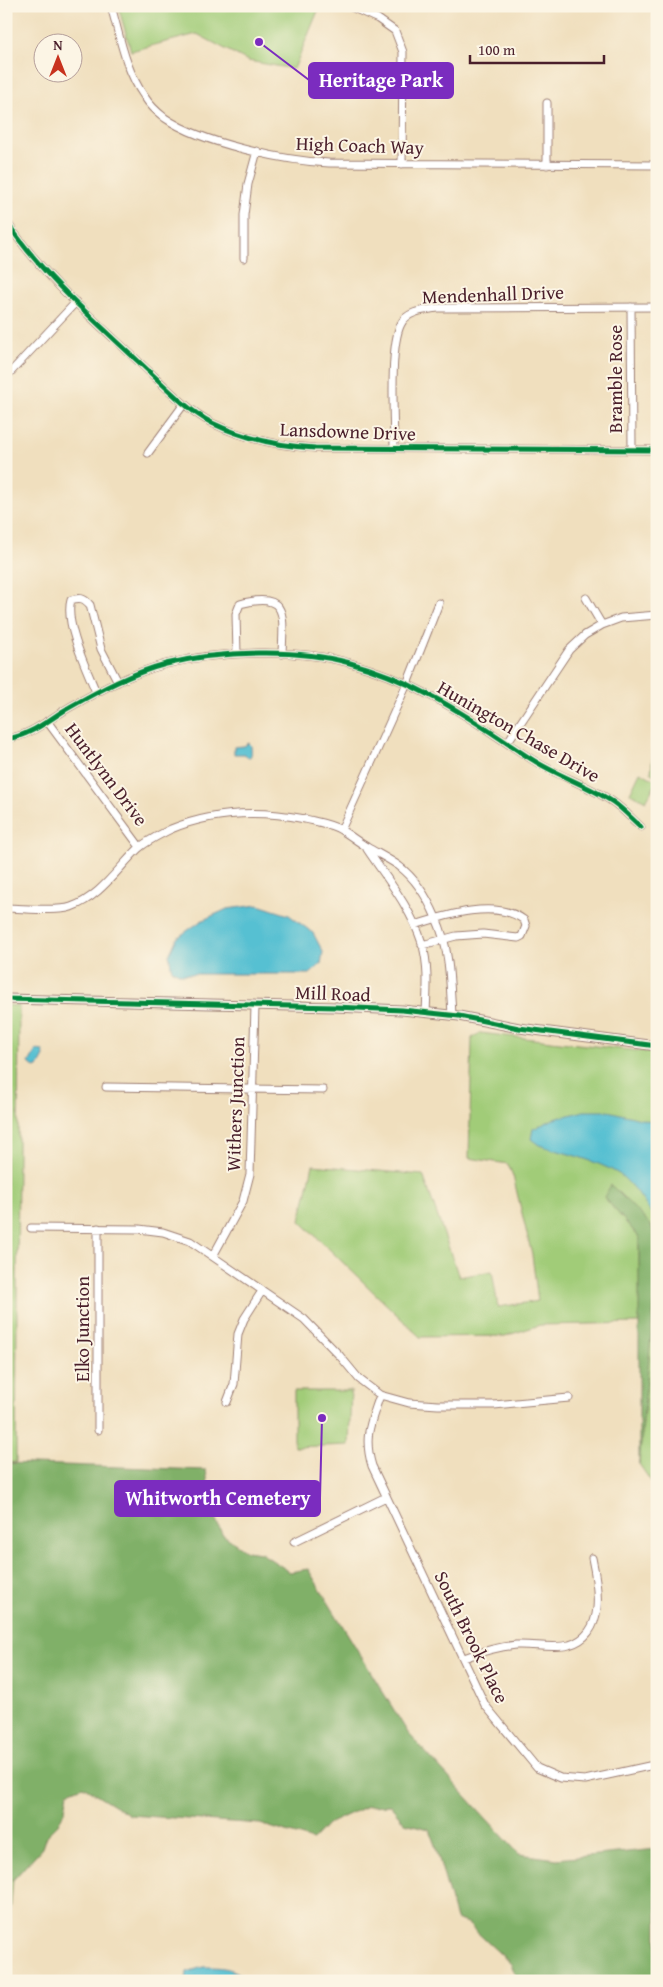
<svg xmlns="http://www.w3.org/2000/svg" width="663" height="1987" viewBox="0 0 663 1987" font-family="'Gentium Book Plus',serif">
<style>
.green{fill:#a1cc78;stroke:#767652}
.forest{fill:#80b068;stroke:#65684a}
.water{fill:#56c0d2;stroke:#50707e}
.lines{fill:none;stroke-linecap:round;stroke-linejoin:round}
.minor-casing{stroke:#9d7f74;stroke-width:9}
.tertiary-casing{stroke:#9d7f74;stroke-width:11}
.minor{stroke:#fff;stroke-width:7}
.tertiary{stroke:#fff;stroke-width:9}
.cycleway-casing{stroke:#fcf5e5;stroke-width:8}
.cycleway{stroke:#00873e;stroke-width:5}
.labels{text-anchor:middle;stroke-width:4;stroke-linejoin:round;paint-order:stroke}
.street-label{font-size:19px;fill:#4a1f2b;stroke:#fcf5e5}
.leader{fill:none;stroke:#7b2cbf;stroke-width:2}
.callout-dot{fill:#7b2cbf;stroke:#fcf5e5;stroke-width:2}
.callout{fill:#7b2cbf;stroke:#7b2cbf;stroke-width:2}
.callout-label{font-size:20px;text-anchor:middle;font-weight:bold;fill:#fff}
</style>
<rect width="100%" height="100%" fill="#fcf5e5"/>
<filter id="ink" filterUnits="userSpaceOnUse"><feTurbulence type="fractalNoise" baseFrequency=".02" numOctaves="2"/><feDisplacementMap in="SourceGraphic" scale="10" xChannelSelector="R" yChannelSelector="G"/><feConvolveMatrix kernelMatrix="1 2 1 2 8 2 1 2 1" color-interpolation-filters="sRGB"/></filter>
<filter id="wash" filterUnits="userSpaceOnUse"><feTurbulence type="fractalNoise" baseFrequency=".0096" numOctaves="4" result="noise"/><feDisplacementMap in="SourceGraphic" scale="20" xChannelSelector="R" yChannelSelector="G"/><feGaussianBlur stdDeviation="1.12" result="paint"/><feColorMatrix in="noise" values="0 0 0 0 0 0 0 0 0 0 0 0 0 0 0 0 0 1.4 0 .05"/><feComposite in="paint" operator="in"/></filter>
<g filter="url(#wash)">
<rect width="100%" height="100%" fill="#f0dfbe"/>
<path class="green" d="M118,6H320L294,69L248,61L197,34L131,51Z
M657,730V777L651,773L655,732Z
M640,772L657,781L646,801L630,793Z
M6,1005L19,1006L16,1462L6,1463Z
M480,1033L657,1053V1246L651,1225L604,1197L639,1237L640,1323L540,1325L505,1336L420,1337L300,1221L313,1165L423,1175L459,1277L492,1271L498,1307L538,1301L532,1255L513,1176L508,1164L469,1158L472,1038Z
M657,1267V1490L639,1464Z
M294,1391H351L349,1445L294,1447Z
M6,1879L13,1880L6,1962Z"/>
<path class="forest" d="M611,1185L651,1225L657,1246L656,1284L639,1464V1237L604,1197Z
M6,1463L206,1470L211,1508L222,1534L246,1551L261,1553L290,1572L308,1569L408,1733L519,1854L557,1859L657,1849V1981H517L511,1964L467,1923L456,1919L436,1848L429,1829L405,1823L390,1805L367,1806L328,1824L313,1840L260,1824L130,1815L83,1786L68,1792L65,1810L58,1824L46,1836L42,1848L13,1880L6,1879Z"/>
<path class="water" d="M249,743L251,745C251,750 253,756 248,758L245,754H234V747L244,746Z
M258,905L289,915L313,933L323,952L321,964L310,974H181L172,970L169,955L177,938L201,921L227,909Z
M36,1050L43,1051L44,1056L38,1067L35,1068L29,1063Z
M584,1111H608L657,1123V1222C648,1208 632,1183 619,1174C597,1160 563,1153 539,1145L531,1139L533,1129L554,1119Z
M203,1967C220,1967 236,1967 248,1981H186L187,1972Z"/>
</g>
<g filter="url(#ink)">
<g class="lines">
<defs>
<path id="minor" d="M111,6C120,37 125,69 144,96C149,104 157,112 165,118C201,143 285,161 329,163L657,165
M349,6L378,19L395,31L403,52L402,164
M547,165V103
M6,221C42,275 92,318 139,362C162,383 184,408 212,423C245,439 278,446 315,448L657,450
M244,258V215L248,184L257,151
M631,307L632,450
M6,377L76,302
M394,448C394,420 389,347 401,324C407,311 425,310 438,308L657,307
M148,453L184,404
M586,598L602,625
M237,654L236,614L240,604C290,590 283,618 282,654
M96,692C87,670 64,623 71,600C80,597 84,598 90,605L101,649L118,682
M47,721L140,847
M6,739C31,736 49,719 70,707C100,690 132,673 166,664C219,651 297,648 350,663C376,670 403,681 427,694C464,712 498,738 533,760C558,776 588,785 613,802C623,809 632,819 641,827
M507,743L569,650L585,635L602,625L621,618L657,615
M341,830L407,684L439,603
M367,849C387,879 411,908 422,943C429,965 427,990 426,1013
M6,908C22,908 57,912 71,907C100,897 117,869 139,848C147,841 161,834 171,829C215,811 260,810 305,819C317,822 331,824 341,830C350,835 358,842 367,847C377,853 389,859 399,866C416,879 428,899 436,918C450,948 450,983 452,1015
M415,925C446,915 496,899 524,920L526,926L522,936L518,938L483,934L456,936L422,945
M106,1087L323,1090
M31,1228L139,1229L163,1232L190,1241L304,1319L340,1356L359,1379L380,1395L409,1403L438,1405H494L569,1398
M98,1228V1430
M213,1256L243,1201L250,1174L255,1006
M380,1395C371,1423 363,1436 372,1466L485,1705L537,1768L560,1778L585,1780L649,1766H657
M227,1402L234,1384L238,1334L244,1319L262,1291
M294,1542L386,1497
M464,1658C480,1652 498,1647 516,1645C533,1644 553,1649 569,1645C607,1634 598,1586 592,1558"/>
<path id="tertiary" d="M6,999L335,1007L402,1010L459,1016L519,1028L657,1046"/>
</defs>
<use href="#minor" class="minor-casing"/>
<use href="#tertiary" class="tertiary-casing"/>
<use href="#minor" class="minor"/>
<use href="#tertiary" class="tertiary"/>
<defs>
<path id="cycleway" d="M6,221C42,275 92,318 139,362C162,383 184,408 212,423C245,439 278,446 315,448L657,450
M6,739C31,736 49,719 70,707C100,690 132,673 166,664C219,651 297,648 350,663C376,670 403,681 427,694C464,712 498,738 533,760C558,776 588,785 613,802C623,809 632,819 641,827
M6,999L335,1007L402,1010L459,1016L519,1028L657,1046"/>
</defs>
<use href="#cycleway" class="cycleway-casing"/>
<use href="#cycleway" class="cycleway"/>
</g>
</g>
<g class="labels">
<g class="street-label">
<text transform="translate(360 145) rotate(2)" y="7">High Coach Way</text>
<text transform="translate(493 294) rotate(-2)" y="7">Mendenhall Drive</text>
<text transform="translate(615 379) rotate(-90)" y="7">Bramble Rose</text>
<text transform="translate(348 431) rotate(2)" y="7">Lansdowne Drive</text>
<text transform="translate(519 731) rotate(30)" y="7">Hunington Chase Drive</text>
<text transform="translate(107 774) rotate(53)" y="7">Huntlynn Drive</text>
<text transform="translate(333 993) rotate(2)" y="7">Mill Road</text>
<text transform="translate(235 1104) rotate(-88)" y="7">Withers Junction</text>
<text transform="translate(82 1329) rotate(-90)" y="7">Elko Junction</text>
<text transform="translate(472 1637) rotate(64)" y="7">South Brook Place</text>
</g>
</g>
<path class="leader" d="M259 42L309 80M322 1418L320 1498"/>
<g class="callout-dot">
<circle cx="259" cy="42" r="5"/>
<circle cx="322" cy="1418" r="5"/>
</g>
<g class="callout">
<rect x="309" y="63" width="144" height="35" rx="5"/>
<rect x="115" y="1481" width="205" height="35" rx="5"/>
</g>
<g class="callout-label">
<text x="381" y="87">Heritage Park</text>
<text x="218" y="1505">Whitworth Cemetery</text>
</g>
<rect width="663" height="1987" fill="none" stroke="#fcf5e5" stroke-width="25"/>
<g transform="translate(58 58)"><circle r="24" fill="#fcf5e5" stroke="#b59f9b"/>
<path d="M0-4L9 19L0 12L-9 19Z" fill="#c8321e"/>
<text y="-8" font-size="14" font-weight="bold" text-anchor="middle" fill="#4a1f2b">N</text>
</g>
<path d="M470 55v8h134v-8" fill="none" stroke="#4a1f2b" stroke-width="2.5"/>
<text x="478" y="55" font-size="15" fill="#4a1f2b" stroke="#fcf5e5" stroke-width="4" paint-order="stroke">100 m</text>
</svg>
